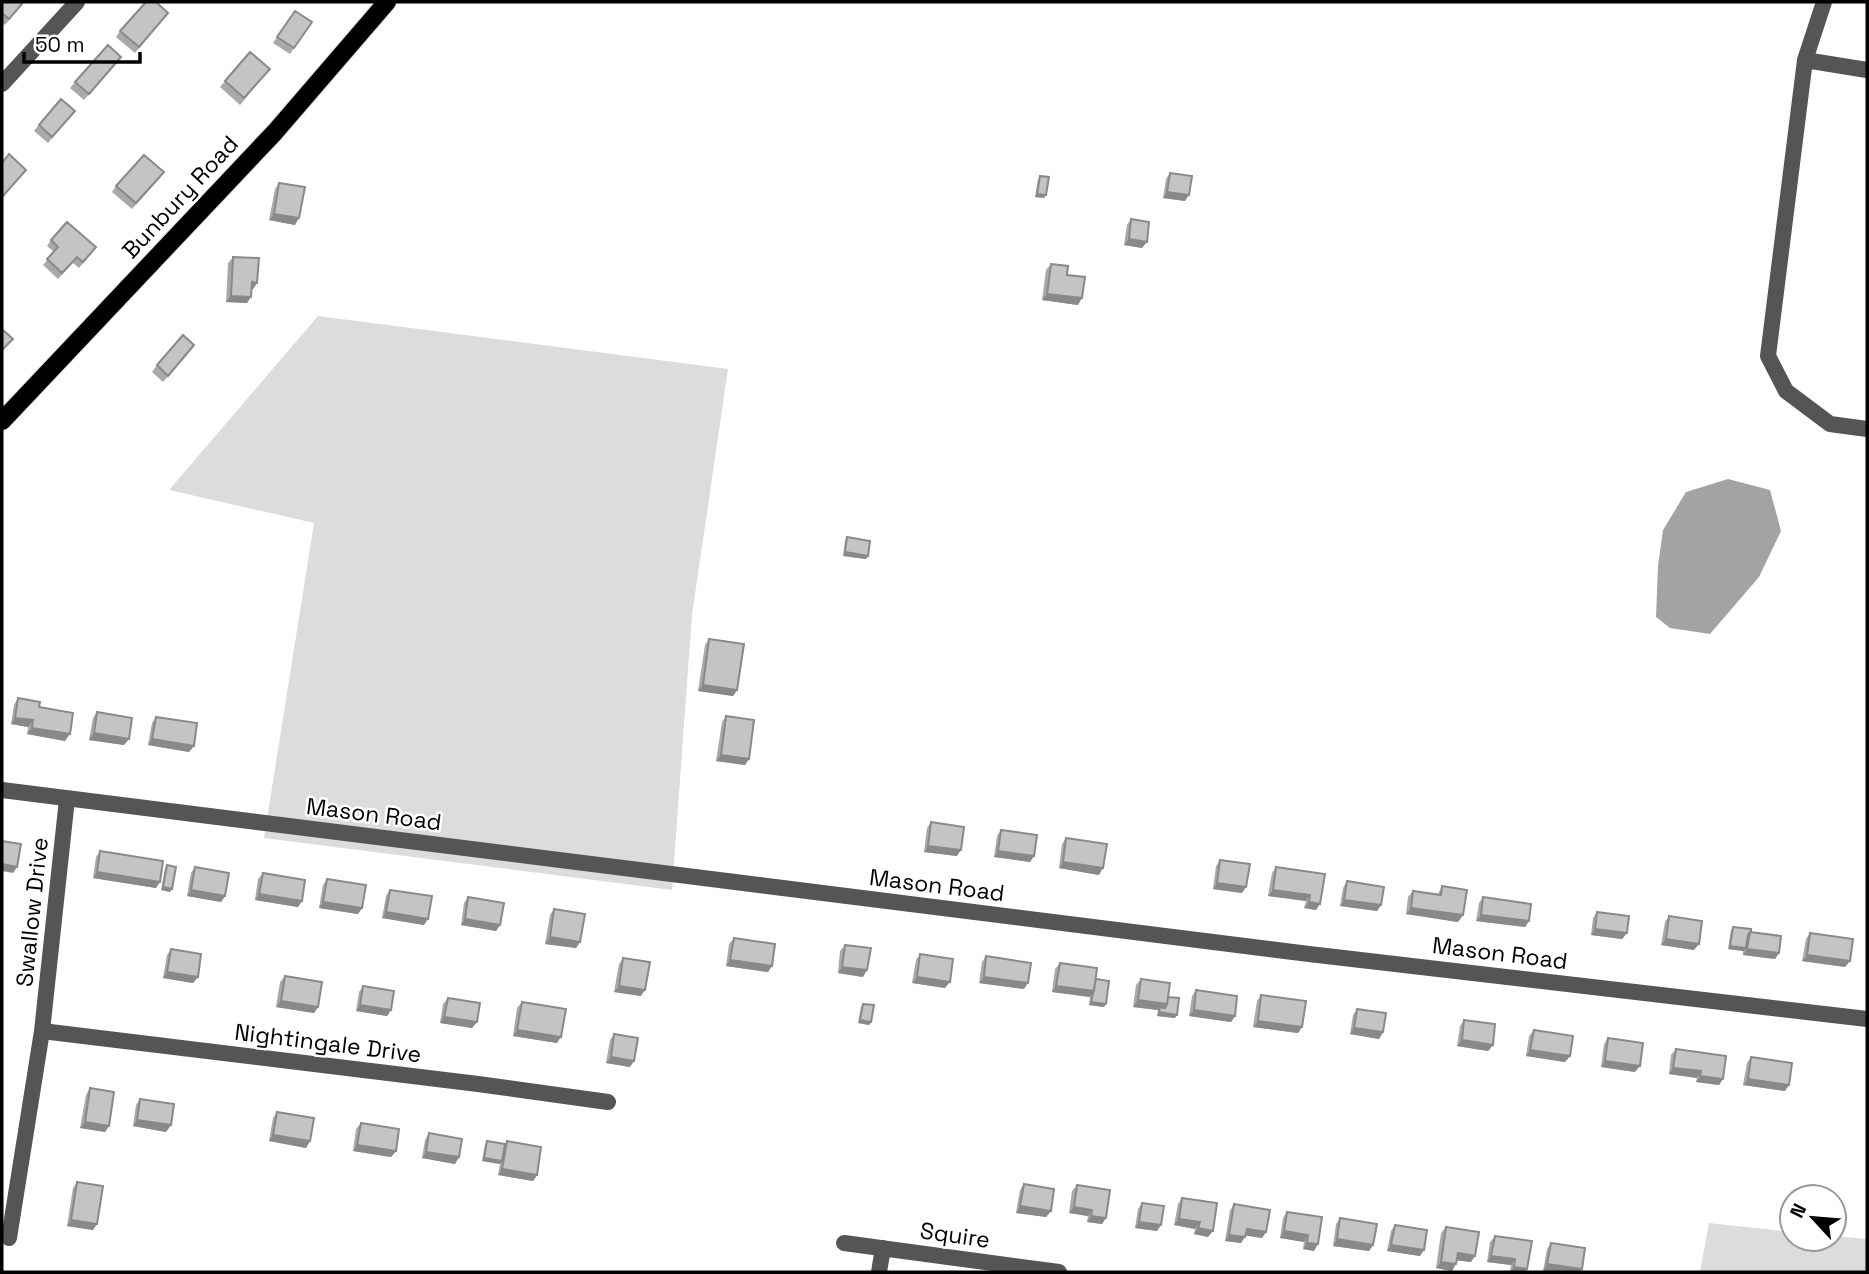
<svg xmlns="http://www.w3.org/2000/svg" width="1869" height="1274" viewBox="0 0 1869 1274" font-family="'Space Grotesk',sans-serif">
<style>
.green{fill:#dcdcdc}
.water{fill:#a3a3a3}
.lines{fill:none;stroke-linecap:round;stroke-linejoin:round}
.major-casing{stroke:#dbdbdb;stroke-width:20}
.minor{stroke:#555;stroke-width:16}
.major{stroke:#000;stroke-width:18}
.wall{fill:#a9a9a9}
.shaded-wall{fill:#898989}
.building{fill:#c4c4c4;stroke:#898989;stroke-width:2}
.labels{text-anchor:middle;stroke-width:5;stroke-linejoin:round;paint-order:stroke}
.street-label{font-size:23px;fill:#000;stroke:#fff}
</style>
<rect width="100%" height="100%" fill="#fff"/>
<path class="green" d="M318,316L728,369L692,615L672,890L264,838L314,523L169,490Z
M1709,1223L1792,1232V1239H1834V1236L1867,1239V1272H1700Z"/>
<path class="water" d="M1728,479L1770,490L1781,531L1759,577L1710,634L1670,628L1656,617L1658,566L1663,530L1686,492Z"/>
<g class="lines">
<defs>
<path id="major" d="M2,421L275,132L387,2"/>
</defs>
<use href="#major" class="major-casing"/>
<path class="minor" d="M1824,2L1805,60L1768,356L1786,391L1830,424L1867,429
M1805,60L1867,70
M2,84L77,2
M2,790L1309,954L1867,1019
M42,1031L478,1084L608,1102
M9,1238L42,1031L67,799
M844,1243L1059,1272
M879,1272L883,1248"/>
<use href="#major" class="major"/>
</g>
<path class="wall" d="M2,2L22,4L5,25L2,22Z
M295,11L312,22L290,54L273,43Z
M168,13L135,53L116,37L120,31Z
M117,63L84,100L70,88L75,82Z
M270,69L240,105L220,87L225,81Z
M75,111L48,143L34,131L39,125Z
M1170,173L1185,201L1163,198L1166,179Z
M1040,176L1044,198L1035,197L1038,179Z
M160,178L132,209L112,192L116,186Z
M279,183L295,225L269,220L275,189Z
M1131,219L1142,248L1124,245L1127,225Z
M51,240L92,253L79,268L73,263L58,279L43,265L54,252L47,246Z
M233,257L257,283L253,289H251L247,303L226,302L228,263Z
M1051,264L1067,275L1078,305L1042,300L1046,270Z
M190,351L163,382L152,372L157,365Z
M847,537L866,559L843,556L845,540Z
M709,639L737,690L733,696L698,691L705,645Z
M18,698L39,707L65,741L27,734L28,727L11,724L14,705Z
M97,712L129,739L124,745L89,740L93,718Z
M726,716L749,759L745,765L716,761L722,722Z
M156,717L194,746L189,752L148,745L152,723Z
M931,822L957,856L924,852L927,828Z
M1001,830L1034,856L1030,862L994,857L997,836Z
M1066,838L1099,875L1059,868L1062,844Z
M100,851L156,888L93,878L96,857Z
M1220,860L1242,893L1213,889L1216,866Z
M167,865L170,892L161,890L165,868Z
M195,867L225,896L221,902L187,896L191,873Z
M1276,867L1325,874L1316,910L1304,908L1306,901L1268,896L1272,873Z
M263,873L302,901L298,907L255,900L258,879Z
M327,879L362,908L358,914L319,908L323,885Z
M1347,881L1381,905L1377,911L1340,906L1343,888Z
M1442,886L1463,915L1458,922L1406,914L1408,897L1413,891L1438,894Z
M390,890L424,925L382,918L386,896Z
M468,897L500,925L496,931L461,925L464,903Z
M1483,897L1529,921L1525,927L1476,921L1479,903Z
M554,909L580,942L576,948L545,944L550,915Z
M1597,912L1627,933L1622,939L1591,935L1593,918Z
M1669,916L1694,950L1661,945L1665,922Z
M1733,927L1751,932L1779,953L1775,959L1743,955V951L1728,949L1731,930Z
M1810,933L1850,961L1845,967L1802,961L1806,939Z
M734,938L768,972L726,966L729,944Z
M845,945L863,977L838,973L840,951Z
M171,949L198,977L193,983L163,978L167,955Z
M920,954L945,988L912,983L916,960Z
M986,956L1024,989L979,983L982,962Z
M623,958L641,996L614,992L619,964Z
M1060,963L1096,979L1106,1004L1104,1007L1089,1005L1090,997L1052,992L1055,969Z
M285,976L318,1007L314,1013L276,1007L280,982Z
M1141,979L1168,997L1175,1018L1157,1016L1158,1010L1133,1007L1136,985Z
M363,986L391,1010L387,1016L356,1011L359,992Z
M1196,990L1235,1016L1231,1022L1189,1016L1192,996Z
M1261,995L1302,1027L1298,1033L1253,1027L1257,1001Z
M448,998L477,1022L472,1028L440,1023L443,1004Z
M522,1002L557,1043L513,1036L517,1008Z
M863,1004L871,1022L869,1025L858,1023L861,1007Z
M1357,1009L1383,1032L1379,1039L1350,1034L1353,1015Z
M1464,1020L1493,1045L1488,1051L1457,1046L1460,1026Z
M1534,1030L1570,1056L1565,1062L1526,1056L1529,1036Z
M614,1034L630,1067L606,1063L610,1040Z
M1608,1038L1635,1072L1601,1067L1604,1044Z
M1676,1049L1723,1079L1719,1085L1696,1082L1697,1078L1669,1074L1671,1055Z
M1751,1057L1785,1091L1743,1085L1747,1063Z
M90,1088L109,1126L105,1132L80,1128L86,1095Z
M140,1099L171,1125L166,1132L133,1126L136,1105Z
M277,1112L310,1141L306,1148L269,1141L273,1118Z
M361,1123L396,1151L391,1157L353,1151L356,1129Z
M429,1133L459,1157L455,1164L422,1158L425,1140Z
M487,1141L505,1144L507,1141L537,1175L533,1181L498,1175L500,1164L482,1161L485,1144Z
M77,1182L93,1230L67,1226L73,1188Z
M1024,1184L1051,1211L1046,1217L1016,1213L1020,1190Z
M1077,1185L1102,1224L1087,1222L1088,1216L1069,1213L1072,1191Z
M1182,1198L1208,1237L1194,1234L1195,1229L1174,1225L1178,1204Z
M1142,1203L1157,1231L1135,1228L1138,1209Z
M1234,1204L1266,1232L1262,1238L1245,1235L1241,1243L1225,1241L1230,1210Z
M1287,1212L1322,1217L1314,1251L1303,1249L1304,1242L1280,1238L1283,1218Z
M1340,1218L1373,1245L1369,1251L1333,1246L1336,1224Z
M1395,1225L1420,1256L1387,1251L1391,1231Z
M1446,1227L1471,1262L1457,1260L1452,1271L1436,1268L1441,1233Z
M1495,1236L1525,1272H1510L1511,1265L1487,1262L1490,1242Z
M1551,1243L1582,1269L1580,1272H1555L1543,1271L1547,1249Z"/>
<path class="shaded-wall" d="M1167,192L1189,195L1185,201L1163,198Z
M1037,194L1046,195L1044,198L1035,197Z
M274,214L299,218L295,225L269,220Z
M1129,239L1147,242L1142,248L1124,245Z
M252,282L257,283L253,289H247Z
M1047,294L1082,298L1078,305L1042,300Z
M231,296L251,297L247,303L226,302Z
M845,552L868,556L866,559L843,556Z
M703,685L737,690L733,696L698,691Z
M15,718L33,720L28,727L11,724Z
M32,728L70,734L65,741L27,734Z
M94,733L129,739L124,745L89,740Z
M152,739L194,746L189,752L148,745Z
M721,755L749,759L745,765L716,761Z
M928,846L961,850L957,856L924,852Z
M998,851L1034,856L1030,862L994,857Z
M1063,862L1103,868L1099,875L1059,868Z
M2,864L17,867L13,873L2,871Z
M97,872L160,882L156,888L93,878Z
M1217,883L1246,887L1242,893L1213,889Z
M163,887L172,889L170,892L161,890Z
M191,890L225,896L221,902L187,896Z
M1273,890L1310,895L1306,901L1268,896Z
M259,894L302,901L298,907L255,900Z
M1344,900L1381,905L1377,911L1340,906Z
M323,902L362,908L358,914L319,908Z
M1309,902L1320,904L1316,910L1304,908Z
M1411,908L1463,915L1458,922L1406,914Z
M386,912L428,919L424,925L382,918Z
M1481,915L1529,921L1525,927L1476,921Z
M465,919L500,925L496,931L461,925Z
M1595,929L1627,933L1622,939L1591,935Z
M550,937L580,942L576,948L545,944Z
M1666,939L1699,944L1694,950L1661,945Z
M1730,946L1746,948L1744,951L1728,949Z
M1747,949L1779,953L1775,959L1743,955Z
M1807,955L1850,961L1845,967L1802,961Z
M730,960L772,966L768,972L726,966Z
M842,967L867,970L863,977L838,973Z
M167,972L198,977L193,983L163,978Z
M917,977L950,982L945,988L912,983Z
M984,977L1028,983L1024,989L979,983Z
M619,986L645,990L641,996L614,992Z
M1056,986L1094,991L1090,997L1052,992Z
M1138,1000L1167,1004L1162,1011L1160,1007L1158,1010L1133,1007Z
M281,1001L318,1007L314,1013L276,1007Z
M1091,1002L1106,1004L1104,1007L1089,1005Z
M360,1005L391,1010L387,1016L356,1011Z
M1194,1010L1235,1016L1231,1022L1189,1016Z
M1159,1012L1177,1015L1175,1018L1157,1016Z
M444,1017L477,1022L472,1028L440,1023Z
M860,1020L871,1022L869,1025L858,1023Z
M1258,1021L1302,1027L1298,1033L1253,1027Z
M1354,1028L1383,1032L1379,1039L1350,1034Z
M517,1030L561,1037L557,1043L513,1036Z
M1462,1040L1493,1045L1488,1051L1457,1046Z
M1530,1050L1570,1056L1565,1062L1526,1056Z
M611,1057L634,1061L630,1067L606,1063Z
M1605,1061L1640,1066L1635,1072L1601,1067Z
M1673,1068L1701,1071L1697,1078L1669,1074Z
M1700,1076L1723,1079L1719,1085L1696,1082Z
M1748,1079L1789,1085L1785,1091L1743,1085Z
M137,1120L171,1125L166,1132L133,1126Z
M85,1122L109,1126L105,1132L80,1128Z
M273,1135L310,1141L306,1148L269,1141Z
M357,1145L396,1151L391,1157L353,1151Z
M426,1152L459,1157L455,1164L422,1158Z
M484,1158L502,1161L500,1164L482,1161Z
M502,1169L537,1175L533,1181L498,1175Z
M1020,1206L1051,1211L1046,1217L1016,1213Z
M1074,1207L1092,1210L1088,1216L1069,1213Z
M1091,1216L1106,1218L1102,1224L1087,1222Z
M1179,1219L1200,1222L1195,1229L1174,1225Z
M71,1220L97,1224L93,1230L67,1226Z
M1139,1222L1161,1225L1157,1231L1135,1228Z
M1198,1228L1213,1231L1208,1237L1194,1234Z
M1247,1229L1266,1232L1262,1238L1242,1235Z
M1284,1231L1308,1235L1304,1242L1280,1238Z
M1229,1235L1245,1237L1241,1243L1225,1241Z
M1337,1239L1373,1245L1369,1251L1333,1246Z
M1307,1243L1318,1244L1314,1251L1303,1249Z
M1391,1245L1424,1250L1420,1256L1387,1251Z
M1458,1253L1475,1256L1471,1262L1453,1260Z
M1491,1256L1515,1259L1511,1265L1487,1262Z
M1441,1262L1456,1264L1452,1271L1436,1268Z
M1547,1264L1582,1269L1580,1272H1555L1543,1271Z
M1514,1267L1527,1269L1525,1272H1510Z"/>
<path class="building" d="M2,2H19L22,4L9,19L2,13Z
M146,2H156L168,13L139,47L120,31Z
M295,11L312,22L294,48L277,37Z
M108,45L121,57L89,94L75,82Z
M250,52L270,69L244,98L225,81Z
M61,99L75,111L52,137L39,125Z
M9,154L26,170L3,196L2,195V163Z
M144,155L164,172L136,203L116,186Z
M1170,173L1192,176L1189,195L1167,192Z
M1040,176L1049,177L1046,195L1037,194Z
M279,183L305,187L299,218L274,214Z
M1131,219L1149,222L1147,242L1129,239Z
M67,222L96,247L83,262L77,257L62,273L47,259L58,247L51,240Z
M233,257L259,258L257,283L252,282L251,297L231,296Z
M1051,264L1068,266L1067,275L1085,277L1082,298L1047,294Z
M2,329L13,339L2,350Z
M183,335L194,345L168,376L157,365Z
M847,537L870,541L868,556L845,552Z
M709,639L744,644L737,690L703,685Z
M18,698L40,702L39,707L73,713L70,734L32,728L33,720L15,718Z
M97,712L132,718L129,739L94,733Z
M726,716L754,720L749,759L721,755Z
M156,717L197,723L194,746L152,739Z
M931,822L964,827L961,850L928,846Z
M1001,830L1037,835L1034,856L998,851Z
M1066,838L1107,844L1103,868L1063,862Z
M2,841L21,844L17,867L2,864Z
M100,851L163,861L160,882L97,872Z
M1220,860L1250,864L1246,887L1217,883Z
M167,865L176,867L172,889L163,887Z
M195,867L229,873L225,896L191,890Z
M1276,867L1325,874L1320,904L1309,902L1310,895L1273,890Z
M263,873L305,880L302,901L259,894Z
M327,879L366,885L362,908L323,902Z
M1347,881L1384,887L1381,905L1344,900Z
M1442,886L1467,890L1463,915L1411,908L1413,891L1441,895Z
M390,890L432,896L428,919L386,912Z
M468,897L504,903L500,925L465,919Z
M1483,897L1531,904L1529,921L1481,915Z
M554,909L585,914L580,942L550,937Z
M1597,912L1629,916L1627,933L1595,929Z
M1669,916L1702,921L1699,944L1666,939Z
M1733,927L1751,929V932H1750L1748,935L1746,948L1730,946Z
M1750,932L1781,936L1779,953L1747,949Z
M1810,933L1853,939L1850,961L1807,955Z
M734,938L775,944L772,966L730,960Z
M845,945L871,948L867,970L842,967Z
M171,949L201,954L198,977L167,972Z
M920,954L953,959L950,982L917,977Z
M986,956L1031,963L1028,983L984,977Z
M623,958L650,962L645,990L619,986Z
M1060,963L1097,968L1094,991L1056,986Z
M285,976L322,982L318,1007L281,1001Z
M1096,979L1109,981L1106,1004L1091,1002Z
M1141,979L1170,983L1167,1004L1138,1000Z
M363,986L394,991L391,1010L360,1005Z
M1196,990L1237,996L1235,1016L1194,1010Z
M1261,995L1306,1001L1302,1027L1258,1021Z
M1168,997L1179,998L1177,1015L1159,1012L1160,1007L1165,1008L1167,1004Z
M448,998L480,1003L477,1022L444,1017Z
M522,1002L566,1009L561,1037L517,1030Z
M863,1004L874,1005L871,1022L860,1020Z
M1357,1009L1386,1013L1383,1032L1354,1028Z
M1464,1020L1495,1024L1493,1045L1462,1040Z
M1534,1030L1573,1036L1570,1056L1530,1050Z
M614,1034L638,1038L634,1061L611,1057Z
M1608,1038L1643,1043L1640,1066L1605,1061Z
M1676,1049L1726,1056L1723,1079L1700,1076L1701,1071L1673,1068Z
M1751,1057L1792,1063L1789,1085L1748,1079Z
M90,1088L114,1092L109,1126L85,1122Z
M140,1099L174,1104L171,1125L137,1120Z
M277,1112L314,1118L310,1141L273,1135Z
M361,1123L399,1129L396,1151L357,1145Z
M429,1133L462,1139L459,1157L426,1152Z
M487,1141L505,1144L502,1161L484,1158Z
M507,1141L541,1147L537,1175L502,1169Z
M77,1182L103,1186L97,1224L71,1220Z
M1024,1184L1054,1189L1051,1211L1020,1206Z
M1077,1185L1110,1190L1106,1218L1091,1216L1092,1210L1074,1207Z
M1182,1198L1217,1203L1213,1231L1198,1228L1200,1222L1179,1219Z
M1142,1203L1164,1206L1161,1225L1139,1222Z
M1234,1204L1270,1210L1266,1232L1247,1229L1245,1237L1229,1235Z
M1287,1212L1322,1217L1318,1244L1307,1243L1308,1235L1284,1231Z
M1340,1218L1377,1224L1373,1245L1337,1239Z
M1395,1225L1427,1230L1424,1250L1391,1245Z
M1446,1227L1479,1232L1475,1256L1458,1253L1456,1264L1441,1262Z
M1495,1236L1532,1241L1527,1269L1514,1267L1515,1259L1491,1256Z
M1551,1243L1585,1248L1582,1269L1547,1264Z"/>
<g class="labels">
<g class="street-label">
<text transform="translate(180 197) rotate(-47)" y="8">Bunbury Road</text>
<text transform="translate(374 814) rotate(7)" y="8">Mason Road</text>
<text transform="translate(937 885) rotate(7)" y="8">Mason Road</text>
<text transform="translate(32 912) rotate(-84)" y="8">Swallow Drive</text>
<text transform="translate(1500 953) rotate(7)" y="8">Mason Road</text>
<text transform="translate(328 1043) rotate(7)" y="8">Nightingale Drive</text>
<text transform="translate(955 1235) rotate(8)" y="8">Squire</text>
</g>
</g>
<rect width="1869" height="1274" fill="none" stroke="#000000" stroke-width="7"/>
<g transform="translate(1813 1218) rotate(296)"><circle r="33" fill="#ffffff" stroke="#999999" stroke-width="2"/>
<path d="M0-5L12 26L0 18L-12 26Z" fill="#000000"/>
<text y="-10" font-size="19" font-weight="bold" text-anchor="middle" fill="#000000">N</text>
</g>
<path d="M24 52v10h116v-10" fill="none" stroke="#000000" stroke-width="3.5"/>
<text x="35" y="52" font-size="21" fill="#000000" stroke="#ffffff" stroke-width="5" paint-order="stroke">50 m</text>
</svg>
